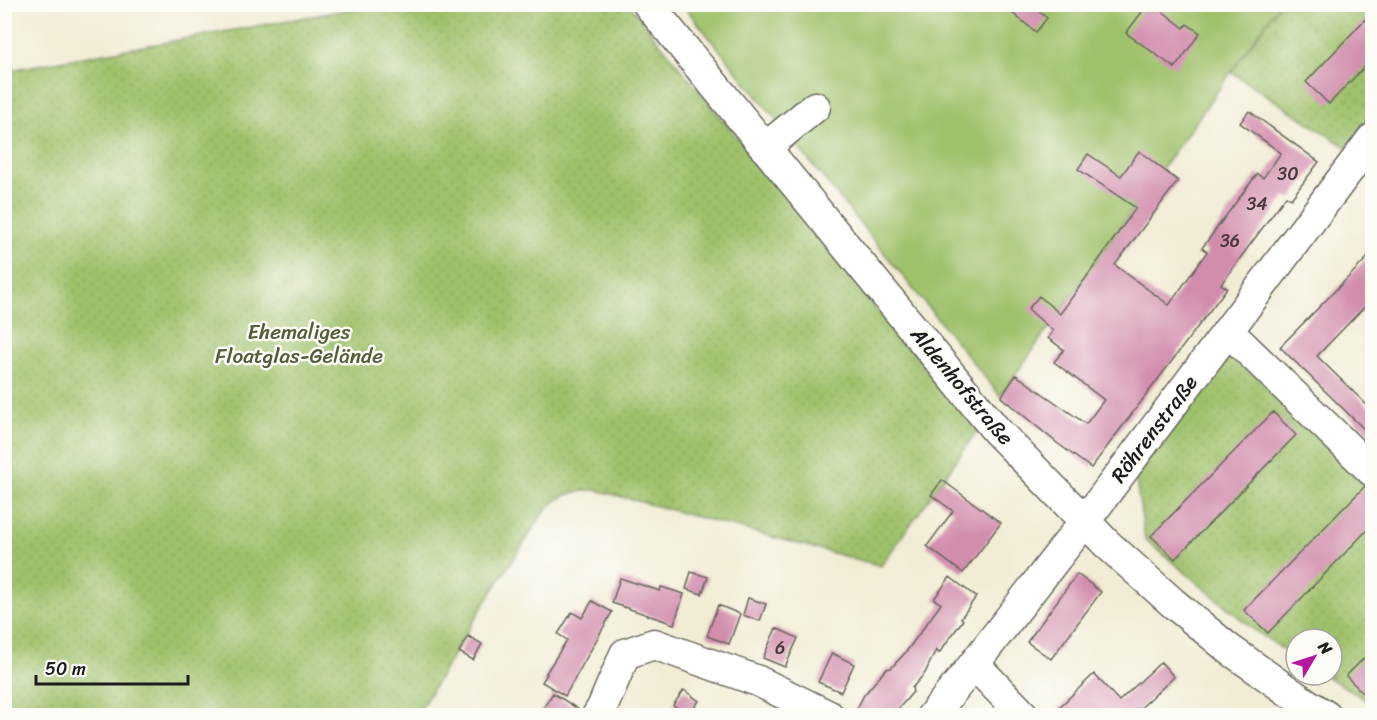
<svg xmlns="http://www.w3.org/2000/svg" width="1377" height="720" viewBox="0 0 1377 720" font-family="Sriracha,sans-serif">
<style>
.grass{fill:url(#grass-dots);stroke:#5e6e43;stroke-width:1.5}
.garden{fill:#9fc16a;stroke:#5e6e43;stroke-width:1.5}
.building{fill:#d28dad}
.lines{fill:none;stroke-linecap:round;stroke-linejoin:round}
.minor-casing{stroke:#67655c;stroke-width:33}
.minor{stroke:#fff;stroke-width:30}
.labels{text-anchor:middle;stroke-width:5;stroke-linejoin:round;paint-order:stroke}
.number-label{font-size:18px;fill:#4a3840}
.park-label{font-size:21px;fill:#505e3b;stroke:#fdfcf7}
.street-label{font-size:21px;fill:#1c1c1c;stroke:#fdfcf7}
</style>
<defs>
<pattern id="grass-dots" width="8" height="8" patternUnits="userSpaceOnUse" patternTransform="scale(1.5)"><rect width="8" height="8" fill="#9fc16a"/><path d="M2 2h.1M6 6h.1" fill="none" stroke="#88a55b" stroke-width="1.8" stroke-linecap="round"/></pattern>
</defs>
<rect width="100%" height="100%" fill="#fdfcf7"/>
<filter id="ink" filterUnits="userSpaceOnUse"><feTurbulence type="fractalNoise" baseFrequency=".0167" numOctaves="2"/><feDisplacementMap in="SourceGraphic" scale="12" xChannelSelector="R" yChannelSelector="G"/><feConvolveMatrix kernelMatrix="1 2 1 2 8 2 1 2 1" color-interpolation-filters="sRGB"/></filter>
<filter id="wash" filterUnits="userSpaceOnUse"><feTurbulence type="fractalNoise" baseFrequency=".008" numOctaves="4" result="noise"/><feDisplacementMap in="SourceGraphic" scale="24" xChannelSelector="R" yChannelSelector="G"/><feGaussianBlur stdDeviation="1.35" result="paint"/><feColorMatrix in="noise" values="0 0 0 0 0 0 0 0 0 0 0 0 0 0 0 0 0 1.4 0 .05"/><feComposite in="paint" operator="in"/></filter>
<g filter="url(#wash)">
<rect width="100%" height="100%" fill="#f1ecd4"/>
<path class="grass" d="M373,5H629L862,291L978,430L881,566L596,490C581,491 566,492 553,503C541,512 535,527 526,540C487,596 453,656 417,715H5V71Z
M1279,5H1372V113L1347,148L1231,72Z
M1232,351L1372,493V703L1324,675H1332V639H1296V658L1254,630L1145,539L1135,474Z"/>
<path class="garden" d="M683,5H1279L1000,396Z"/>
<g id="blocks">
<path class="building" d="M1001,4H1030L1047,18L1036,32Z
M1148,4H1153L1184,28L1187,24L1200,33L1175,68L1126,33Z
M1372,12V59L1329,104L1306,82Z
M1249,111L1319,162L1291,199L1286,196L1221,284L1227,288L1091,468L1057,443L1001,397L1016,375L1086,424L1104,400L1054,362L1064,350L1048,338L1053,331L1028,309L1039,296L1060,314L1136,208L1078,169L1088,154L1121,176L1139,151L1178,181L1115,265L1169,305L1207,252L1202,248L1257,174L1263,178L1281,153L1240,123Z
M1372,253V299L1317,356L1372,410V437L1280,347Z
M1273,412L1296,435L1175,559L1151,536Z
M942,480L1001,523L963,573L927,546L953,511L931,495Z
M1365,486L1372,488V525L1268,633L1244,610Z
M691,572L708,577L702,594L686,589Z
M1077,574L1101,592L1051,659L1027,642Z
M950,577L976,597L961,618L963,620L939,653L936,650L925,673L912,688L913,692L892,716H853L864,695L886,669L891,668L906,652L941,604L934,599Z
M620,578L660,591L661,587L684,594L674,624L612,603Z
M748,598L766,604L760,621L743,615Z
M592,601L612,612L565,696L542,682L547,674L546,673L567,640L558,634L572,612L582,618Z
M718,605L740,614L729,644L707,636Z
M776,628L798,638L785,667L763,658Z
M468,636L482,644L473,660L459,652Z
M1372,650V702L1346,676Z
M832,653L854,664L841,692L818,682Z
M1161,662L1174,677L1133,715L1134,716H1050L1094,674L1119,701Z
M684,690L699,701L688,716L673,705Z
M553,693L581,711L580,716H538Z"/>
</g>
</g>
<g filter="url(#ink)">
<use href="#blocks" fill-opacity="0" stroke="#67655c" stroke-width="1.5"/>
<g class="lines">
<defs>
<path id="minor" d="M648,4L996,430L1107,544L1173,603L1229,649L1298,698L1326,716
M765,148L815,107
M1228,331L1372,471
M974,664L1024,716
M597,716L602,708L625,654L654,644L758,681L829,716
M932,716L974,664L1085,521L1372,139"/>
</defs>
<use href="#minor" class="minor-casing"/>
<use href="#minor" class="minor"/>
</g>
</g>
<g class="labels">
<g class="number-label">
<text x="1288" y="180">30</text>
<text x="1257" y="210">34</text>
<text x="1230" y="247">36</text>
<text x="780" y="654">6</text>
</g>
<g class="park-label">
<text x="299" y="339">Ehemaliges<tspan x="299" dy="24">Floatglas-Gelände</tspan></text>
</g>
<g class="street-label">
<text transform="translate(962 386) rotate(50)" y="7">Aldenhofstraße</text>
<text transform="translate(1154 429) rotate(-53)" y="7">Röhrenstraße</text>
</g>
</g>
<rect width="1377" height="720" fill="none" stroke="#fdfcf7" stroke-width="24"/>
<g transform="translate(1314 657) rotate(51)"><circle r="28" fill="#fdfcf7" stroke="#a3a29f" stroke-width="1.5"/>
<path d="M0-4.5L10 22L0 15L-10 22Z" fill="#b5179e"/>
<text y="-9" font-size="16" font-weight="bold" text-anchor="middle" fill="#1c1c1c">N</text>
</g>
<path d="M36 675v9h152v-9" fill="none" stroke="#1c1c1c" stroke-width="3"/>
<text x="45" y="675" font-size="18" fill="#1c1c1c" stroke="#fdfcf7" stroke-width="4.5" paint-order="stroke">50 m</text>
</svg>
